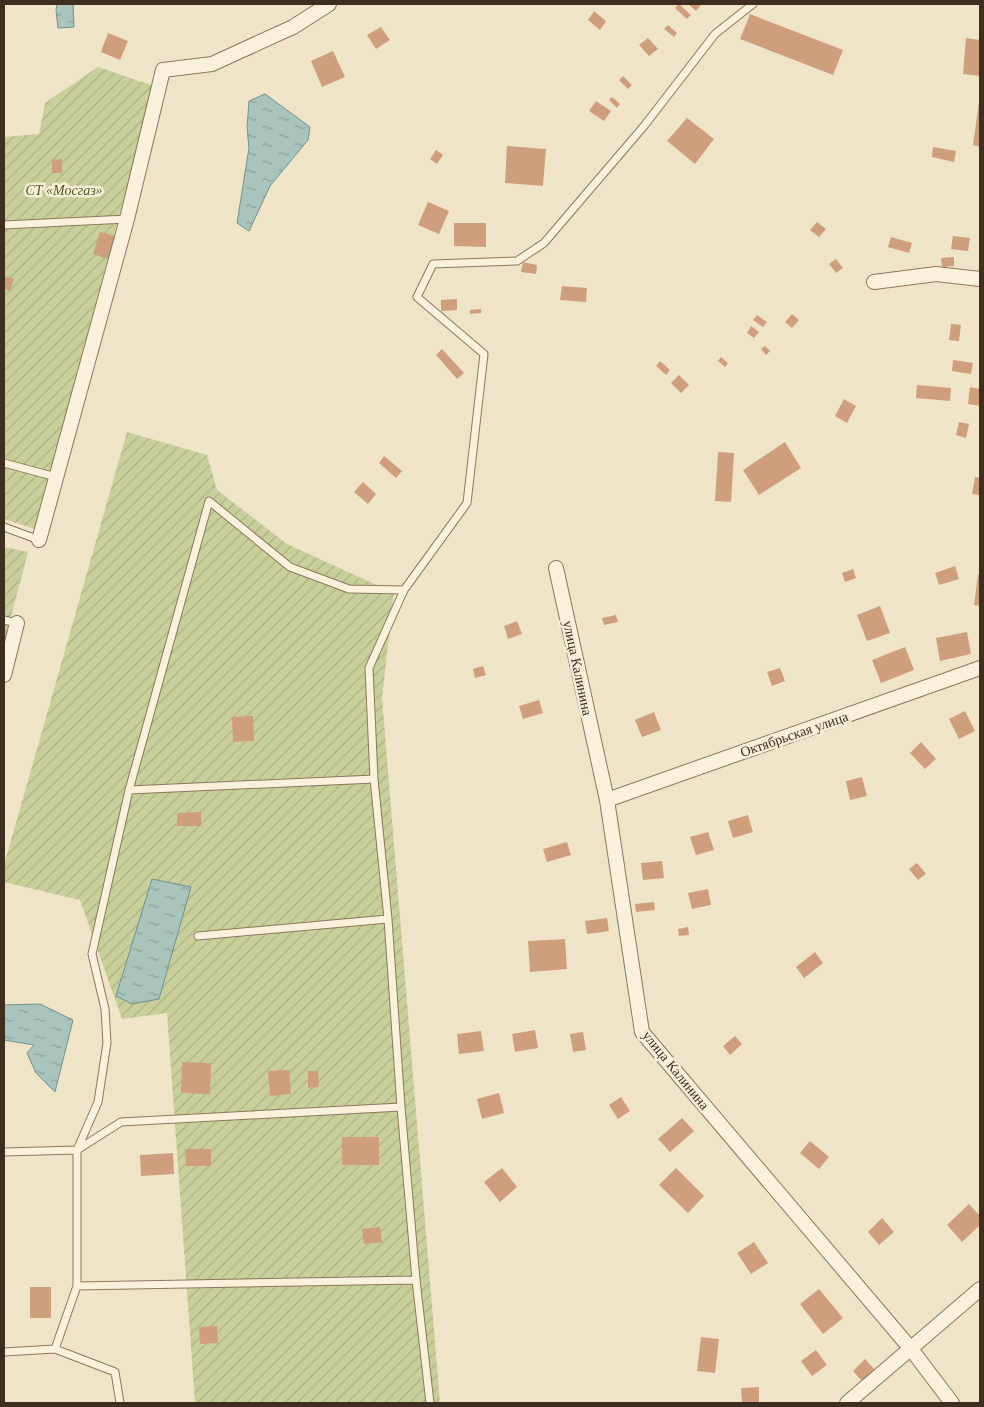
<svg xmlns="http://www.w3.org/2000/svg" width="984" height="1407" viewBox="0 0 984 1407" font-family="'Times New Roman',serif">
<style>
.garden{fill:url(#garden-furrows)}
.water{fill:url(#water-ripples);stroke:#6f938a}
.building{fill:#cf9f7d}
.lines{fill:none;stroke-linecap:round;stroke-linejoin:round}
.lane-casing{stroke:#8d765c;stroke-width:9}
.street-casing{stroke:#8d765c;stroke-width:16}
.lane{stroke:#faf1dc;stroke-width:7}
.street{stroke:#faf1dc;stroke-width:14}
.labels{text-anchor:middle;stroke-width:5;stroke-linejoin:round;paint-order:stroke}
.park-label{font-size:14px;font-style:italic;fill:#4d5a26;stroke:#f7eed8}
.street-label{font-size:14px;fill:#3d2e20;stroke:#f7eed8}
</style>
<defs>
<pattern id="garden-furrows" width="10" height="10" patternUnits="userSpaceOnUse" patternTransform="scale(1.25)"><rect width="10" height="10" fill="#c9cf9b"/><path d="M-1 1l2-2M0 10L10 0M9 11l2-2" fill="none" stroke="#aeb285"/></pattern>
<pattern id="water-ripples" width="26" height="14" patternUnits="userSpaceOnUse" patternTransform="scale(1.25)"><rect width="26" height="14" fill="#a9c4bc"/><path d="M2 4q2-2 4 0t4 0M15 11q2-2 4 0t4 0" fill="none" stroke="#8ba098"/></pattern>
</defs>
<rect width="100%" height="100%" fill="#f0e4c8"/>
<path class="garden" d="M98,67L154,86L35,529L4,519V137L39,134L45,103Z
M127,432L207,455L217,490L287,544L394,593L382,698L440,1403H195L167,1013L122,1019L80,900L4,882V865Z
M4,547L28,552L4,644Z"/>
<path class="water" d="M57,4H73L74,27L58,28L56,10Z
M265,94L310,127L308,140L270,186L249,231L237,223L249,148L247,127L249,101Z
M152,879L191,887L159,999L132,1004L116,996Z
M40,1004L73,1020L55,1092L36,1073L27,1053L34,1045L4,1040V1005Z"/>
<path class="building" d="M679,4L691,15L687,19L675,8Z
M688,4H699L701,5L696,11Z
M594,11L606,21L600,30L588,20Z
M750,14L843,50L833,75L740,39Z
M668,25L677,33L674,37L664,29Z
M381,27L390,40L376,49L367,35Z
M108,33L128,41L120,60L101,52Z
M648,38L658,49L649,56L639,45Z
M966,38L980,40V76L963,74Z
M333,51L345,77L322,87L311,61Z
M623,76L632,85L628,89L619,80Z
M612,97L620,104L617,108L609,100Z
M596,101L611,111L604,121L589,111Z
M979,102H980V147L973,145Z
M687,118L714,139L695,164L667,141Z
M507,146L546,149L543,186L505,183Z
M933,147L956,151L954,162L932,157Z
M436,150L443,155L437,164L430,159Z
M62,159V173H52V160Z
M428,202L449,211L439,234L418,225Z
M817,222L826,229L819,237L810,230Z
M454,223H486V247L454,246Z
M100,232L115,236L108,259L93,254Z
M953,236L970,238L968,251L951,249Z
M891,237L912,243L909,253L888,247Z
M954,257V266L942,267L941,258Z
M836,259L843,268L836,273L829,264Z
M523,262L537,265L536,274L521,272Z
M4,276L14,279L10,291L4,289Z
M562,286L587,288L586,302L560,300Z
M457,299V310L441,311V300Z
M481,309V313L470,314V310Z
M792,314L799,320L792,328L785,322Z
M757,315L767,322L763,327L753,320Z
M951,324L961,325L959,341L949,340Z
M751,326L759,332L754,338L747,333Z
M765,346L770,351L766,355L761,349Z
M442,349L464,373L457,379L436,355Z
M721,357L728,363L725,367L718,361Z
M953,360L973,363L971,374L952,371Z
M660,361L670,370L666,375L656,366Z
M679,375L689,385L681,393L671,383Z
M917,385L951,388L950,401L916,398Z
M970,387L980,389V406L968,404Z
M844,399L856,406L847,423L835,416Z
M959,422L969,424L966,438L956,435Z
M785,442L801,468L759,495L743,470Z
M718,452L734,453L731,502L715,501Z
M384,456L402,471L396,478L379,463Z
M975,477L980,478V495L972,494Z
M363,482L376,494L368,504L354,492Z
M955,566L959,579L939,585L935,573Z
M853,569L856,578L845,582L842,573Z
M978,575H980V606L974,605Z
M880,606L890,633L867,641L857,615Z
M616,615L618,622L604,625L602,618Z
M517,621L522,634L508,639L504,626Z
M967,632L971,654L940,661L936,638Z
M905,647L914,670L881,683L872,660Z
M483,666L486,675L475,678L473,669Z
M780,668L785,681L772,686L767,672Z
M539,700L543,713L523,719L519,706Z
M965,711L975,731L959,739L949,719Z
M654,712L661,730L642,737L635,720Z
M253,716L254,741L233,742L232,717Z
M921,742L936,759L925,769L910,753Z
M862,777L867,796L850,800L846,781Z
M201,812V826H177V813Z
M748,815L753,832L733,838L728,821Z
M708,832L714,850L696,855L690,837Z
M567,842L571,855L547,862L543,849Z
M662,861L664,878L643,880L641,863Z
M917,863L926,874L918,880L909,869Z
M708,889L711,905L692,909L688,893Z
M654,902L655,910L636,912L635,904Z
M607,918L609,931L587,934L585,921Z
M688,927L689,935L679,936L678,929Z
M565,939L567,969L530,972L528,941Z
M815,952L823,963L804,978L796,967Z
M535,1030L538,1048L515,1052L512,1034Z
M481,1031L484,1051L459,1054L457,1034Z
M583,1032L586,1050L573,1052L570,1034Z
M735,1036L742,1044L730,1055L723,1046Z
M182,1062L211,1063L210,1094L181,1093Z
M289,1070L291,1094L270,1096L268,1071Z
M308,1071H318L319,1087L308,1088Z
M499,1093L504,1113L482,1119L477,1099Z
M621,1097L630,1111L618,1119L609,1105Z
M682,1118L694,1131L670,1152L658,1139Z
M342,1137H379V1165H342Z
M810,1141L829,1157L819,1169L800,1153Z
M185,1149H211V1166H186Z
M173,1153L174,1174L141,1176L140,1155Z
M502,1168L517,1187L500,1202L484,1182Z
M676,1168L704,1196L688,1213L659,1185Z
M969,1204L980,1216V1225L962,1242L947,1225Z
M882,1218L894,1232L879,1245L868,1232Z
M380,1227L382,1242L364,1244L362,1229Z
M754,1242L768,1263L751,1274L737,1253Z
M30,1287H51V1318H30Z
M819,1289L843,1318L823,1334L800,1304Z
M217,1326L218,1343L200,1344L199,1327Z
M701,1337L719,1339L715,1373L697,1371Z
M816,1350L827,1365L812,1376L801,1361Z
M865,1359L875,1370L862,1381L853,1371Z
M759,1387V1403H742L741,1388Z"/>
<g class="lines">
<defs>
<path id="lane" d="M4,225L127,219
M4,463L56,477
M4,527L39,540
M404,590L369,668L374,779L388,919L401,1107L416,1280L430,1403
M4,620L17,623
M129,790L374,779
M198,936L388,919
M77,1150L98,1102L107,1043L105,1009L92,954L129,790L209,501L290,567L349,589L404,590L467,503L484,354L417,297L433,264L517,261L544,243L644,126L715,34L753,4
M77,1150L121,1122L401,1107
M4,1152L77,1150V1286
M55,1349L77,1286L416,1280
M4,1352L55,1349L115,1372L120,1403"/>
<path id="street" d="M874,282L936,274L980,279
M39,540L127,219L163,70L212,64L293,27L329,4
M556,568L607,800L642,1032L911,1349L952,1403
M4,675L17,623
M607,800L980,668
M847,1403L980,1289"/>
</defs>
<use href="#lane" class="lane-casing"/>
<use href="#street" class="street-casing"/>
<use href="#lane" class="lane"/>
<use href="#street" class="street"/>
</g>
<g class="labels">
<g class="park-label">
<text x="64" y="195">СТ «Мосгаз»</text>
</g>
<g class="street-label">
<text transform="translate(578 668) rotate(78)" y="5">улица Калинина</text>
<text transform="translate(794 734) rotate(-19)" y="5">Октябрьская улица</text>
<text transform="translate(676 1070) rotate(51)" y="5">улица Калинина</text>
</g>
</g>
<rect width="984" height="1407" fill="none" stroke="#3d2e20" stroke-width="10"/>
</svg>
